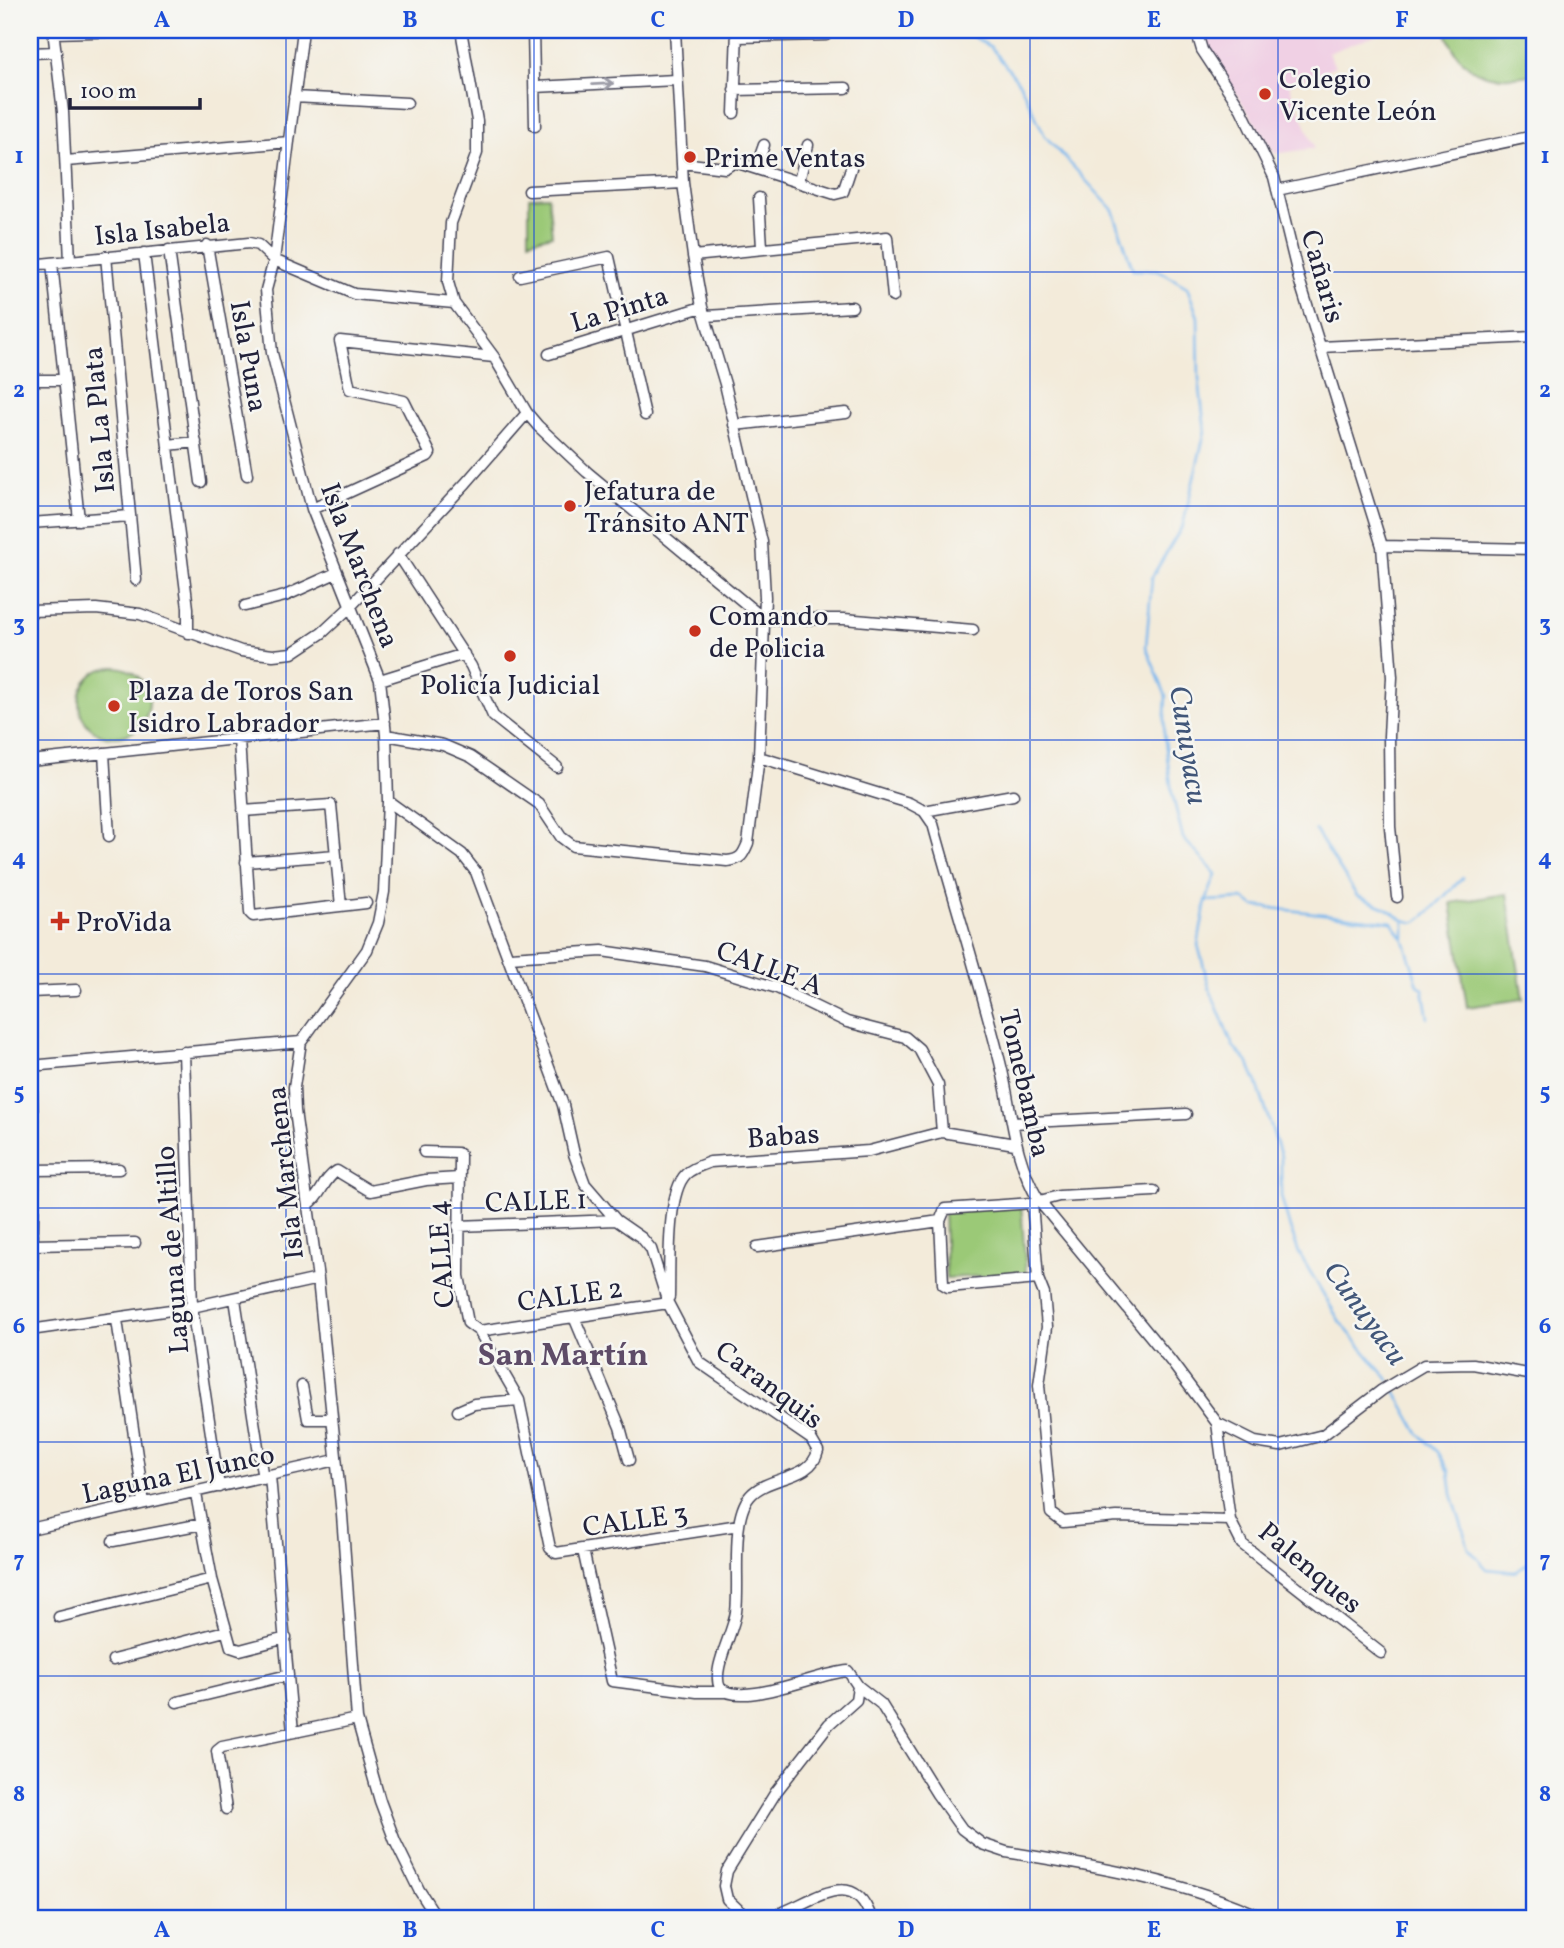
<svg xmlns="http://www.w3.org/2000/svg" width="1564" height="1948" viewBox="0 0 1564 1948" font-family="Vollkorn,serif">
<style>
.built{fill:#f0d0e4}
.green{fill:#9bc977;stroke:#5e7659;stroke-width:2}
.lines{fill:none;stroke-linecap:round;stroke-linejoin:round}
.stream{stroke:#7ab7ed;stroke-width:2.5}
.minor-casing{stroke:#414053;stroke-width:13}
.minor{stroke:#fff;stroke-width:10}
.oneway{stroke:#9c9ca7}
.grid{fill:none;stroke:#1d4ed8;stroke-width:2;stroke-opacity:0.55}
.poi-dot{fill:#c8321e;stroke:#f6f6f2;stroke-width:2.5}
.labels{text-anchor:middle;stroke-width:5;stroke-linejoin:round;paint-order:stroke}
.poi-label{font-size:28px;fill:#22223b;stroke:#f6f6f2;text-anchor:start}
.street-label{font-size:28px;fill:#22223b;stroke:#f6f6f2}
.water-label{font-size:30px;font-style:italic;fill:#415679;stroke:#f6f6f2}
.quarter-label{font-size:32px;font-weight:bold;fill:#5e4c68;stroke:#f6f6f2}
.neatline{fill:none;stroke:#1d4ed8;stroke-width:2.5}
.grid-label{font-size:23px;text-anchor:middle;font-weight:bold;fill:#1d4ed8}
</style>
<rect width="100%" height="100%" fill="#f6f6f2"/>
<filter id="ink" filterUnits="userSpaceOnUse"><feTurbulence type="fractalNoise" baseFrequency=".0143" numOctaves="2"/><feDisplacementMap in="SourceGraphic" scale="14" xChannelSelector="R" yChannelSelector="G"/><feConvolveMatrix kernelMatrix="1 2 1 2 8 2 1 2 1" color-interpolation-filters="sRGB"/></filter>
<filter id="wash" filterUnits="userSpaceOnUse"><feTurbulence type="fractalNoise" baseFrequency=".00686" numOctaves="4" result="noise"/><feDisplacementMap in="SourceGraphic" scale="28" xChannelSelector="R" yChannelSelector="G"/><feGaussianBlur stdDeviation="1.57" result="paint"/><feColorMatrix in="noise" values="0 0 0 0 0 0 0 0 0 0 0 0 0 0 0 0 0 1.4 0 .05"/><feComposite in="paint" operator="in"/></filter>
<g filter="url(#wash)">
<rect width="100%" height="100%" fill="#f3ebda"/>
<path class="built" d="M1201,30H1388L1328,53L1335,66L1289,85L1315,148L1275,154L1205,45Z"/>
<path class="green" d="M1445,30H1534V74C1490,83 1460,75 1445,30Z
M548,196L552,235L529,241V197Z
M79 702a35 35 0 1 1 70 0a35 35 0 1 1-70 0Z
M1507,894L1523,999L1467,1007L1451,903Z
M1021,1203L1026,1274L946,1278L944,1210Z"/>
<g class="lines">
<path class="stream" d="M961,30L991,47L1020,84L1045,136L1113,210L1133,270H1158L1187,287L1198,317L1199,380L1205,431L1183,525L1152,577L1146,647L1166,696L1164,733L1172,793L1183,838L1216,874L1206,901L1198,945L1210,990L1233,1046L1249,1064L1257,1083L1281,1157V1196L1290,1228L1299,1253L1340,1322L1389,1380
M1315,830L1357,896L1384,907L1404,920
M1206,901L1244,899L1254,906L1392,922L1404,940L1418,985L1423,989L1428,1018
M1404,937V920C1408,921 1412,923 1416,922C1423,921 1453,886 1463,878
M1392,1386L1419,1434L1438,1452L1449,1471L1452,1494L1469,1549L1487,1569L1516,1572L1534,1559"/>
</g>
</g>
<g filter="url(#ink)">
<g class="lines">
<defs>
<path id="minor" d="M53,30L63,112L70,261
M303,30L274,260L266,290L272,353L312,509L380,680L386,735L388,801L384,892L378,923L367,950L301,1042L294,1087L295,1111L318,1279L342,1515L357,1719L380,1801L395,1841L419,1890L437,1918
M461,30L477,121V153L451,223L448,282L454,303L494,357L527,413L538,426L587,472L764,619H844L973,630
M533,30L535,126
M1196,30L1202,50L1241,109L1274,177L1299,279L1382,546L1392,677L1389,736L1390,827L1397,897
M53,33L166,30
M737,37L826,35
M30,53L56,52
M535,87L676,80
M734,90L846,88
M294,97L407,103
M734,113L737,30
M66,161L289,142
M682,163L725,168L735,162L835,194L843,192L851,168
M756,168L764,145
M799,181L808,145
M1277,190L1534,136
M529,191L683,183
M759,198L762,247
M207,245L247,475
M169,250L201,482
M144,253L188,608V633
M106,256L136,580
M693,256L887,237L893,297
M52,263L79,520
M30,265L249,243L258,245L274,260L354,294L454,303
M520,276L609,257L645,415
M706,316L852,307
M1320,347L1534,337
M549,354L702,307
M30,380H64
M734,425L846,413
M168,445L196,442
M312,509L428,456L430,453L404,401L350,389L340,341L494,357
M30,523L130,516
M1382,546L1534,549
M398,554L471,666L493,716L557,767
M245,606L285,596L336,573
M30,611L96,609L140,614L241,651L273,655L292,653L322,633L349,608L466,483L527,413
M380,680L464,654
M386,735L443,745L471,757L539,804L561,837L573,846L727,861C741,860 743,855 748,843L759,757L765,597L762,542L725,384L702,307L693,256L683,183L675,30
M239,739L250,913L253,916L366,903
M104,753L109,836
M759,757L909,803L924,811L933,824C955,904 980,982 1000,1062C1013,1113 1012,1155 1039,1201L1170,1360L1217,1423L1255,1442L1280,1446L1323,1435L1382,1390L1424,1365L1473,1364L1534,1375
M30,761L385,723
M388,801L462,854L476,872L563,1105L574,1154L585,1184L616,1220L642,1238L651,1249L668,1303L699,1362L811,1439L818,1451C811,1481 768,1475 750,1496C730,1519 740,1582 736,1612C733,1634 711,1670 720,1688C743,1708 817,1673 848,1671L858,1686L856,1700L829,1724L776,1792L727,1871L724,1886L727,1899L746,1917L761,1918
M243,811L331,805L341,906
M924,811L1013,795
M246,862L336,855
M510,957L602,951L705,966L777,988L847,1022L905,1037L919,1049L938,1085L942,1132
M30,992L76,990
M30,1028L34,1170L31,1330
M184,1052L192,1307L219,1487
M30,1066L301,1042
M1013,1123L1186,1114
M424,1152L457,1153L460,1155L459,1276L468,1323L479,1331L519,1400L550,1548L556,1553L739,1525
M34,1170L119,1169
M1032,1203L1038,1279L948,1287L943,1284L940,1221L945,1209L1032,1203L1059,1196L1154,1191
M309,1204C322,1195 323,1179 337,1171L370,1191L426,1180L459,1178
M458,1226L616,1220
M32,1245L135,1243
M757,1247L940,1221
M1038,1279L1044,1294L1047,1327L1039,1385L1051,1513L1063,1522L1117,1517L1230,1520
M669,1297C670,1268 666,1194 686,1174C692,1168 702,1165 710,1162L869,1151L942,1132L1015,1144
M235,1299L263,1479
M574,1317L620,1427L629,1460
M117,1320L144,1503
M30,1330L192,1307L318,1279
M479,1331L668,1303
M302,1386L308,1419H332
M458,1411L474,1404L519,1400
M1217,1423L1230,1520L1242,1544L1381,1653
M270,1476L293,1732
M196,1494L212,1579L231,1647L240,1650L286,1638
M30,1529L336,1460
M113,1541L202,1524
M583,1550L612,1681L697,1692H725
M59,1617L212,1579
M113,1660L225,1631
M858,1686L881,1704L937,1794L962,1829L982,1844L1006,1852C1093,1866 1183,1880 1264,1918
M177,1702L288,1675
M226,1809L217,1751L222,1747L357,1719
M765,1918C804,1911 852,1859 871,1918"/>
</defs>
<use href="#minor" class="minor-casing"/>
<use href="#minor" class="minor"/>
</g>
<defs><path id="oneway-shaft" d="M-6 0H5M1.5-3L5.5 0L1.5 3" fill="none" stroke-width="1.6" stroke-linecap="round" stroke-linejoin="round" transform="scale(1.75)"/></defs>
<use class="oneway" href="#oneway-shaft" transform="translate(603 84) rotate(-3)"/>
</g>
<path class="grid" d="M286,30V1918M534,30V1918M782,30V1918M1030,30V1918M1278,30V1918M30,272H1534M30,506H1534M30,740H1534M30,974H1534M30,1208H1534M30,1442H1534M30,1676H1534"/>
<g class="poi-dot">
<circle cx="1265" cy="94" r="7"/>
<circle cx="690" cy="157" r="7"/>
<circle cx="570" cy="506" r="7"/>
<circle cx="695" cy="631" r="7"/>
<circle cx="510" cy="656" r="7"/>
<circle cx="114" cy="706" r="7"/>
<path d="M56.5 910.5h7v7h7v7h-7v7h-7v-7h-7v-7h7z"/>
</g>
<g class="labels">
<g class="poi-label">
<text x="1279" y="88">Colegio<tspan x="1279" dy="32">Vicente León</tspan></text>
<text x="704" y="167">Prime Ventas</text>
<text x="584" y="500">Jefatura de<tspan x="584" dy="32">Tránsito ANT</tspan></text>
<text x="709" y="625">Comando<tspan x="709" dy="32">de Policia</tspan></text>
<text x="510" y="694" text-anchor="middle">Policía Judicial</text>
<text x="128" y="700">Plaza de Toros San<tspan x="128" dy="32">Isidro Labrador</tspan></text>
<text x="76" y="931">ProVida</text>
</g>
<g class="street-label">
<text transform="translate(162 228) rotate(-6)" y="10">Isla Isabela</text>
<text transform="translate(1324 276) rotate(74)" y="10">Cañaris</text>
<text transform="translate(619 308) rotate(-17)" y="10">La Pinta</text>
<text transform="translate(250 356) rotate(80)" y="10">Isla Puna</text>
<text transform="translate(98 420) rotate(-95)" y="10">Isla La Plata</text>
<text transform="translate(361 565) rotate(69)" y="10">Isla Marchena</text>
<text transform="translate(770 967) rotate(20)" y="10">CALLE A</text>
<text transform="translate(1026 1083) rotate(77)" y="10">Tomebamba</text>
<text transform="translate(783 1135) rotate(-4)" y="10">Babas</text>
<text transform="translate(284 1173) rotate(-96)" y="10">Isla Marchena</text>
<text transform="translate(536 1200) rotate(-2)" y="10">CALLE 1</text>
<text transform="translate(171 1250) rotate(-94)" y="10">Laguna de Altillo</text>
<text transform="translate(440 1254) rotate(-94)" y="10">CALLE 4</text>
<text transform="translate(570 1294) rotate(-8)" y="10">CALLE 2</text>
<text transform="translate(770 1384) rotate(37)" y="10">Caranquis</text>
<text transform="translate(178 1473) rotate(-12)" y="10">Laguna El Junco</text>
<text transform="translate(635 1519) rotate(-8)" y="10">CALLE 3</text>
<text transform="translate(1311 1567) rotate(40)" y="10">Palenques</text>
</g>
<g class="water-label">
<text transform="translate(1189 745) rotate(81)" y="10">Cunuyacu</text>
<text transform="translate(1366 1313) rotate(54)" y="10">Cunuyacu</text>
</g>
<g class="quarter-label">
<text x="563" y="1365">San Martín</text>
</g>
</g>
<rect width="1564" height="1948" fill="none" stroke="#f6f6f2" stroke-width="77"/>
<path d="M70 98v10h130v-10" fill="none" stroke="#22223b" stroke-width="3.5"/>
<text x="80" y="98" font-size="21" fill="#22223b" stroke="#f6f6f2" stroke-width="5" paint-order="stroke">100 m</text>
<rect x="38" y="38" width="1488" height="1872" class="neatline"/>
<g class="grid-label">
<text x="162" y="27">A</text>
<text x="410" y="27">B</text>
<text x="658" y="27">C</text>
<text x="906" y="27">D</text>
<text x="1154" y="27">E</text>
<text x="1402" y="27">F</text>
<text x="19" y="163">1</text>
<text x="1545" y="163">1</text>
<text x="19" y="397">2</text>
<text x="1545" y="397">2</text>
<text x="19" y="631">3</text>
<text x="1545" y="631">3</text>
<text x="19" y="865">4</text>
<text x="1545" y="865">4</text>
<text x="19" y="1099">5</text>
<text x="1545" y="1099">5</text>
<text x="19" y="1333">6</text>
<text x="1545" y="1333">6</text>
<text x="19" y="1567">7</text>
<text x="1545" y="1567">7</text>
<text x="19" y="1801">8</text>
<text x="1545" y="1801">8</text>
<text x="162" y="1937">A</text>
<text x="410" y="1937">B</text>
<text x="658" y="1937">C</text>
<text x="906" y="1937">D</text>
<text x="1154" y="1937">E</text>
<text x="1402" y="1937">F</text>
</g>
</svg>
